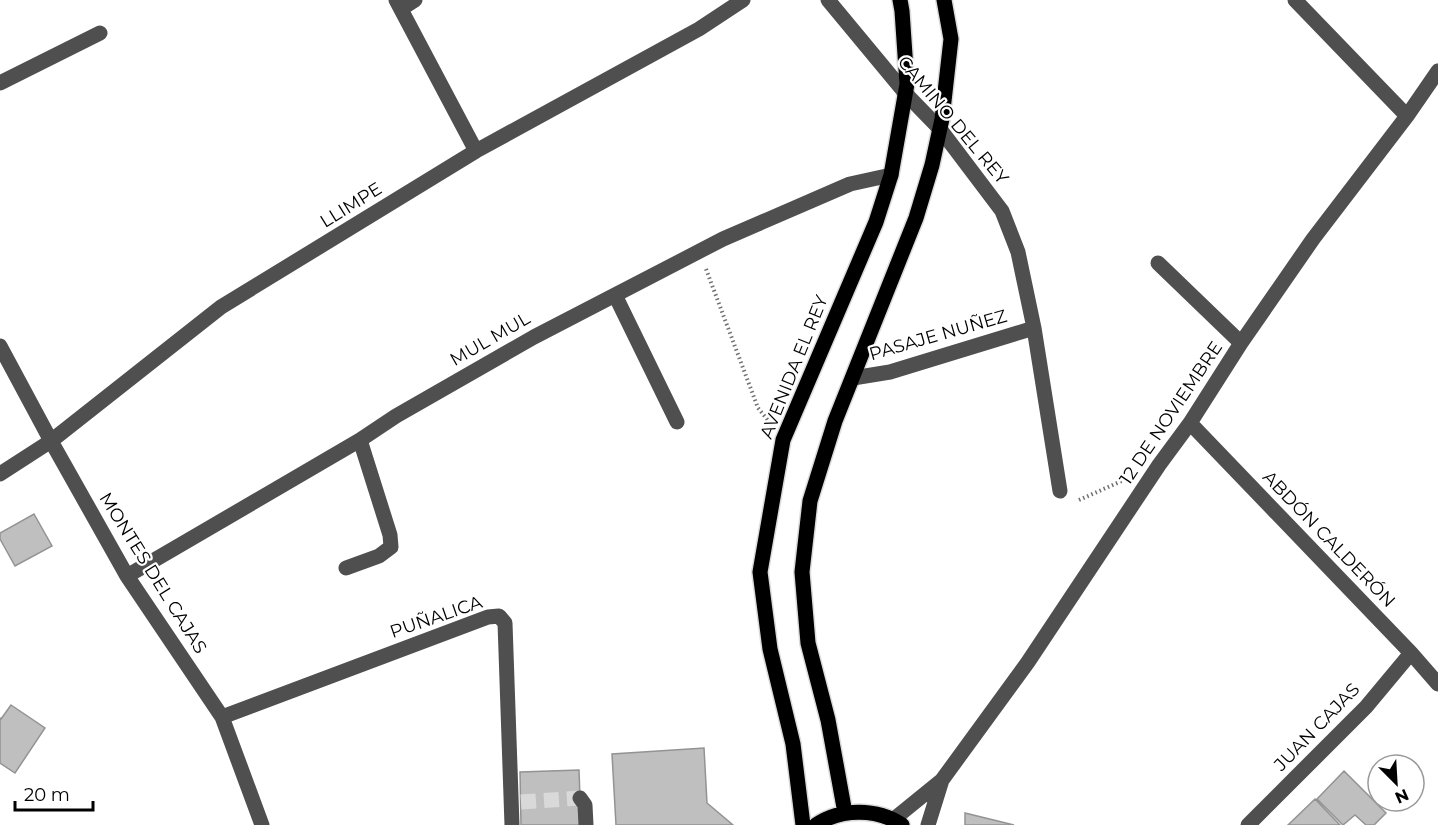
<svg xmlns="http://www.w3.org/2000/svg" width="1438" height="825" viewBox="0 0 1438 825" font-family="Montserrat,sans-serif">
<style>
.building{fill:#bfbfbf;stroke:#939393;stroke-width:1.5}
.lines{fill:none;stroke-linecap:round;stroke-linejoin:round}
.minor-tunnel{stroke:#d9d9d9;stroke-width:15;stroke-dasharray:15 8;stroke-linecap:butt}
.major-casing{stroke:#dbdbdb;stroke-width:18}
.path{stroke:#717171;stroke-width:4;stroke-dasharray:1.5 3;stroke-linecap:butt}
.minor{stroke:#4f4f4f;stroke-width:15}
.major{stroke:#000;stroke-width:15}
.labels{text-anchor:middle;stroke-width:4.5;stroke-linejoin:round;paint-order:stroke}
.street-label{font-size:18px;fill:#000;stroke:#fff}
</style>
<rect width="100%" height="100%" fill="#fff"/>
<path class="building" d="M34,514L52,546L15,566L0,539V533Z
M11,705L45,728L15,773L0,763V718L1,719Z
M704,748L707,803L733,825H616L612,754Z
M579,770L581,825H521L520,772Z
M1344,771L1386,813L1374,825H1366L1355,815L1343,825L1317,799Z
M1315,799L1340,825H1288Z
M965,813L1014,825H965Z"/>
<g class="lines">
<path class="minor-tunnel" d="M521,802L580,798"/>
<defs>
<path id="major" d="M845,813L828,720L808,643L802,572L810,501L835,421L916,218L932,165L942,119L951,39L944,0
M803,825L793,744L770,649L760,572L783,440L876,222L891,175L907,84L902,11L900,0
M816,825C841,808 877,808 902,825"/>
</defs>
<use href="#major" class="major-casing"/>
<path class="path" d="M706,269L758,408L770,423
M1079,500L1124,480"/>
<path class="minor" d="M396,0L476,151
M828,0L906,94L940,129L1002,211L1018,252L1034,328L1060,491
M1295,0L1407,116
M401,9L415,0
M0,83L100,33
M1158,263L1241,343
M615,295L677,422
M0,346L51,441L127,576L222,717L262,825
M853,378L890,372L1034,328
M1190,423L1411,653L1438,684
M0,474L51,441L221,307L476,151L699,29L743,0
M346,568L379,556L391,547L390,535L360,440
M127,576L360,440L396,416L534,337L723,239L850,184L891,175
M222,717L488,617L499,616L505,623L512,825
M580,798L585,805L586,825
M894,819L942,780L1028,662L1159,465L1190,423L1241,343L1313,239L1407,116L1438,71
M928,825L942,780
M1248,825L1366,707L1411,653"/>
<use href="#major" class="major"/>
</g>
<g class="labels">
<g class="street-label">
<text transform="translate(953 120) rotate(50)" y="6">CAMINO DEL REY</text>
<text transform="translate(351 205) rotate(-32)" y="6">LLIMPE</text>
<text transform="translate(938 335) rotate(-16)" y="6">PASAJE NUÑEZ</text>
<text transform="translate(490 339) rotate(-30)" y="6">MUL MUL</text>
<text transform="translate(794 367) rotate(-68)" y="6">AVENIDA EL REY</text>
<text transform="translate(1171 413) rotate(-56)" y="6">12 DE NOVIEMBRE</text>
<text transform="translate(1329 539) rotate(46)" y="6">ABDÓN CALDERÓN</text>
<text transform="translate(153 573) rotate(58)" y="6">MONTES DEL CAJAS</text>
<text transform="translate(436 617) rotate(-19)" y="6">PUÑALICA</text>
<text transform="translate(1317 727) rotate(-46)" y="6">JUAN CAJAS</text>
</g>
</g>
<g transform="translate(1396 783) rotate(156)"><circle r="28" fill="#ffffff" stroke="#999999" stroke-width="1.5"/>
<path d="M0-4.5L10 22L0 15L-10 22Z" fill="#000000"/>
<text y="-9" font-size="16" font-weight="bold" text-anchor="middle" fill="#000000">N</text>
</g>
<path d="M15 801v9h78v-9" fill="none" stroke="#000000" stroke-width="3"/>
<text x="24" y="801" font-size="18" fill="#000000" stroke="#ffffff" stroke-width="4.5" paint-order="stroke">20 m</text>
</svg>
